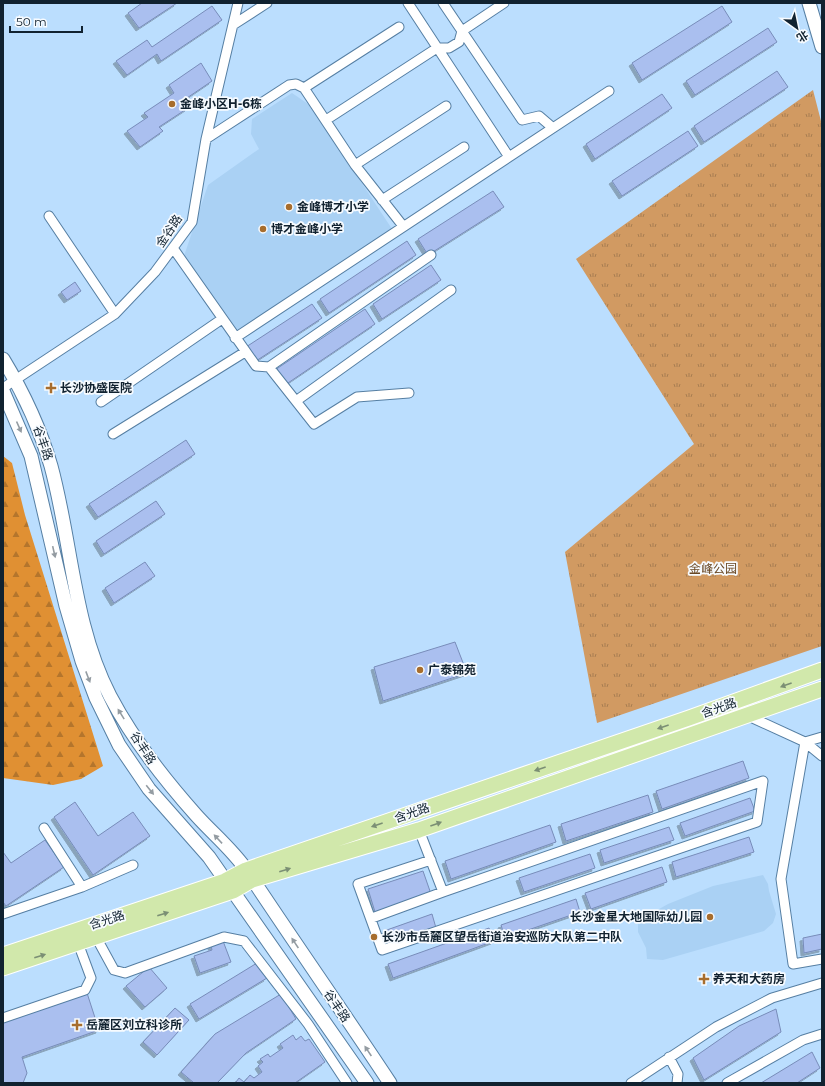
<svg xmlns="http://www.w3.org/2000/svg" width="825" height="1086" viewBox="0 0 825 1086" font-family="Montserrat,'Noto Sans SC',sans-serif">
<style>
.built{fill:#aad1f4}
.grass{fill:url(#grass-tufts)}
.forest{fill:url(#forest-firs)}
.building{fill:#aabfef;stroke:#788cb9;filter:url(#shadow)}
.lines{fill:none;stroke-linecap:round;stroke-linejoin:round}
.street-casing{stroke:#567fa3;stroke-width:11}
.secondary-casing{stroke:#567fa3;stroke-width:15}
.primary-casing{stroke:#fff;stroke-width:17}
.street{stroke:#fff;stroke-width:9}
.secondary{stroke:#fff;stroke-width:13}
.primary{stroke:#d1e8ab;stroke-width:15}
.oneway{fill:#949ca2}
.oneway2{fill:#7b8f74}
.poi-dot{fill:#a76d2d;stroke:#f7fbff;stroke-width:1.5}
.labels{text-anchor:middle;stroke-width:3.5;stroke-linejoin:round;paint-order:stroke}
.poi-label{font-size:12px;font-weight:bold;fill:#112230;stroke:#f7fbff;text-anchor:start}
.street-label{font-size:12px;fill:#112230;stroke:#f7fbff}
.park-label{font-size:12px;fill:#6a4824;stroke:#f7fbff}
</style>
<defs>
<pattern id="grass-tufts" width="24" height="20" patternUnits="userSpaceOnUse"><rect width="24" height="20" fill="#d19a62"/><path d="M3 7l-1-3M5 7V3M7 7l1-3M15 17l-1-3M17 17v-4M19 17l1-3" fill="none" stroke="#a87d51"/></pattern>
<pattern id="forest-firs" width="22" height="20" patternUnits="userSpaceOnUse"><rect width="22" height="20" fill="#e09033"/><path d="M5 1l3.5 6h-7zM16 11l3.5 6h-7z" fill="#b4752c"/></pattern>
<filter id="shadow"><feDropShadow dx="-3" dy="3" stdDeviation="0" flood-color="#0004"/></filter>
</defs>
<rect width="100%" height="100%" fill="#bbdefe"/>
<path class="built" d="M292,93L311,106L392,229L237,331L184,256L208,185L259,149L251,134L252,119Z
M763,875L768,884L769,891L776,914L773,923L764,931L663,960L647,959L646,948L638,932V921L668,904L713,886Z"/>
<path class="grass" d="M813,90L822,125V646L597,723L565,552L694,444L576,259Z"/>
<path class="forest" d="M3,456L12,463L25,515L103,766L81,779L53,785L3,778Z"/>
<path class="building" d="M142,3H177L139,28L128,13Z
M212,6L222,20L161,61L157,54L127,75L116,61L147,40L152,47Z
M722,6L732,22L642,80L632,63Z
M768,28L777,42L695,95L686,81Z
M201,63L212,81L184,100L188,108L159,127L163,131L140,147L127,131L148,117L144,113L174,93L169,85Z
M777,71L788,87L704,142L694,126Z
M662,94L672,108L595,159L586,144Z
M688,131L698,146L622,196L612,181Z
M493,191L504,207L428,255L418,239Z
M407,241L416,255L329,313L320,299Z
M431,265L441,280L382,319L373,304Z
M75,282L81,291L67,300L61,292Z
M312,304L322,318L256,361L246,347Z
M365,309L375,324L285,385L275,370Z
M186,440L195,454L98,517L89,504Z
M156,501L165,514L104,554L96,541Z
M145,562L155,576L114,603L105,588Z
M455,642L467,673L383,701L374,667Z
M743,761L749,778L662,809L656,791Z
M648,795L653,812L566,841L561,824Z
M750,798L755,811L685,836L680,823Z
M75,802L98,836L133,812L150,836L93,875L54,817Z
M550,825L556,842L451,879L445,861Z
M669,827L674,840L604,863L600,850Z
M749,837L754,852L676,877L672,862Z
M45,840L64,867L6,906L3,902V852L11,863Z
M590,854L595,868L524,892L519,878Z
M662,867L667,882L591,909L585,893Z
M423,871L431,894L375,912L368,889Z
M576,899L580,912L505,938L501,925Z
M432,914L436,928L389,944L384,931Z
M489,928L494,941L393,978L388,964Z
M822,934V949L804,953L803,938Z
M223,941L231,962L200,973L194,956L212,950L211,946Z
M257,963L267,978L199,1019L190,1004Z
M149,967L167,988L145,1007L126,986Z
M87,993L99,1030L22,1057L27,1073L23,1083H3V1021Z
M281,994L296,1019L246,1053L217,1083H194L181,1072L215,1034Z
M175,1008L189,1020L157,1055L143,1042Z
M776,1009L781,1032L704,1080L693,1058L739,1026Z
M293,1035L296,1040L301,1036L305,1041L309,1039L325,1062L295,1083H237L236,1082L239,1078L244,1082L250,1075L254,1078L262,1072L258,1066L263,1062L260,1059L268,1054L270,1057L283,1048L280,1044Z
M812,1052L820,1068L797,1083H761Z"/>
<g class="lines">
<defs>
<path id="street" d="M408,3L509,157
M443,3L522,120L539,116L553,128
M233,25L267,3
M304,88L399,27
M326,120L437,48H449L459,42L462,31L504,3
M206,139L289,85L296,84L304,88L355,165L403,226
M355,165L446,106
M382,200L464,147
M49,216L115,314
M173,248L256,366L269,367L431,255
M235,338L609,91
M269,367L314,424L357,397L409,393
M3,388L115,314L155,272L192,222L206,139L238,3
M296,401L451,290
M101,402L222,319
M113,434L245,352
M746,715L805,742L781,879L793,964L822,959
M805,742L822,756
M805,742L822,737
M44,828L82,887L133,865
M431,860L358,884L382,950L757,822L763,781L443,892
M3,914L82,887
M372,918L443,892L419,830
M96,937L114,970L125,973L224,937L244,941L308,1024L347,1083
M3,1018L85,990L91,978L78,943
M669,1057L678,1074L677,1083
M631,1083L716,1027L772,998L822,983
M727,1083L803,1040L822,1034"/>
<path id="secondary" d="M809,3L822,47
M3,359C23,392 40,428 51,466C72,543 73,625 110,696C133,740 164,779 196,815C212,833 234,851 247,871C294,942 343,1012 390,1083
M3,391L31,456L66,606L82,661L96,698L119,745L149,789L209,857L367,1083"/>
<path id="primary" d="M3,955L225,881L246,870L689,718L822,670
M3,968L233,891L252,880L419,830L822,689"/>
</defs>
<use href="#street" class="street-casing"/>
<use href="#secondary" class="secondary-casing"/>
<use href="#primary" class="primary-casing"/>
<use href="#street" class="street"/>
<use href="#secondary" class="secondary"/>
<use href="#primary" class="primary"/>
</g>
<defs><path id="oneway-solid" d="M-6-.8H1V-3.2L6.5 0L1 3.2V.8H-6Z"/></defs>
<g class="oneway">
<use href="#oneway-solid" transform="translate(19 427) rotate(66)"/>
<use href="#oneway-solid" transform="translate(54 552) rotate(77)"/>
<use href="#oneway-solid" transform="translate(88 677) rotate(69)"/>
<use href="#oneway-solid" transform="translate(121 714) rotate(-122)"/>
<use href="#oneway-solid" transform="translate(150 790) rotate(51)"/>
<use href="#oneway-solid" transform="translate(218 839) rotate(-133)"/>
<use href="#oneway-solid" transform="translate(295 943) rotate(-124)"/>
<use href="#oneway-solid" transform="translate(368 1051) rotate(-124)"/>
</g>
<g class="oneway2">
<use href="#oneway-solid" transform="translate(786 685) rotate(160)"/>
<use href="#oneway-solid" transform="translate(663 727) rotate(161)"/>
<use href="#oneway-solid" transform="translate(540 769) rotate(161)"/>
<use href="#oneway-solid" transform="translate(436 824) rotate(-20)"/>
<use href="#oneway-solid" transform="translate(377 825) rotate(161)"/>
<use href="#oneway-solid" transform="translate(285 870) rotate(-17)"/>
<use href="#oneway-solid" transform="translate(163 914) rotate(-18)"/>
<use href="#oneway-solid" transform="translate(40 956) rotate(-18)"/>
</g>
<g class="poi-dot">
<circle cx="172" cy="104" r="4"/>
<circle cx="289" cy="207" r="4"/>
<circle cx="263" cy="229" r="4"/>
<path d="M49 382h4v4h4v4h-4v4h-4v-4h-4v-4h4z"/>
<circle cx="420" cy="670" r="4"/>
<circle cx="710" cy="917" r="4"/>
<circle cx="374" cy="937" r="4"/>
<path d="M702 973h4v4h4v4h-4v4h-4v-4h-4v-4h4z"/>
<path d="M75 1019h4v4h4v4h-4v4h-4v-4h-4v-4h4z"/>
</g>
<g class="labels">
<g class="poi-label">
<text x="180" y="108">金峰小区H-6栋</text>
<text x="297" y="211">金峰博才小学</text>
<text x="271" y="233">博才金峰小学</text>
<text x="60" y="392">长沙协盛医院</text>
<text x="428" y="674">广泰锦苑</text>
<text x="702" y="921" text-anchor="end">长沙金星大地国际幼儿园</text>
<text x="382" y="941">长沙市岳麓区望岳街道治安巡防大队第二中队</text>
<text x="713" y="983">养天和大药房</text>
<text x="86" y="1029">岳麓区刘立科诊所</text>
</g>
<g class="street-label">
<text transform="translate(169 231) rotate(-56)" y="4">金谷路</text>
<text transform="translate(43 443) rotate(71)" y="4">谷丰路</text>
<text transform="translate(719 708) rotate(-19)" y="4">含光路</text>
<text transform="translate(143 748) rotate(57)" y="4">谷丰路</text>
<text transform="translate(412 813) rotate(-19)" y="4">含光路</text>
<text transform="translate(107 920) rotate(-18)" y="4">含光路</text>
<text transform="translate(337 1006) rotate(56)" y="4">谷丰路</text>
</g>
<g class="park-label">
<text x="713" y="573">金峰公园</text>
</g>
</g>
<rect width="825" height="1086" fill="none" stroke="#112230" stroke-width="8"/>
<g transform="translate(797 28) rotate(147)" stroke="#f7fbff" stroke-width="3" paint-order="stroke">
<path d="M0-3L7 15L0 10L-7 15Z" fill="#112230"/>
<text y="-6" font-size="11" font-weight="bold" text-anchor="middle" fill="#112230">北</text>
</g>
<path d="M10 26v6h72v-6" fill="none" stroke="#112230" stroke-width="2"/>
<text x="16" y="26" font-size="12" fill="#112230" stroke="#f7fbff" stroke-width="3" paint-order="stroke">50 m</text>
</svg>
